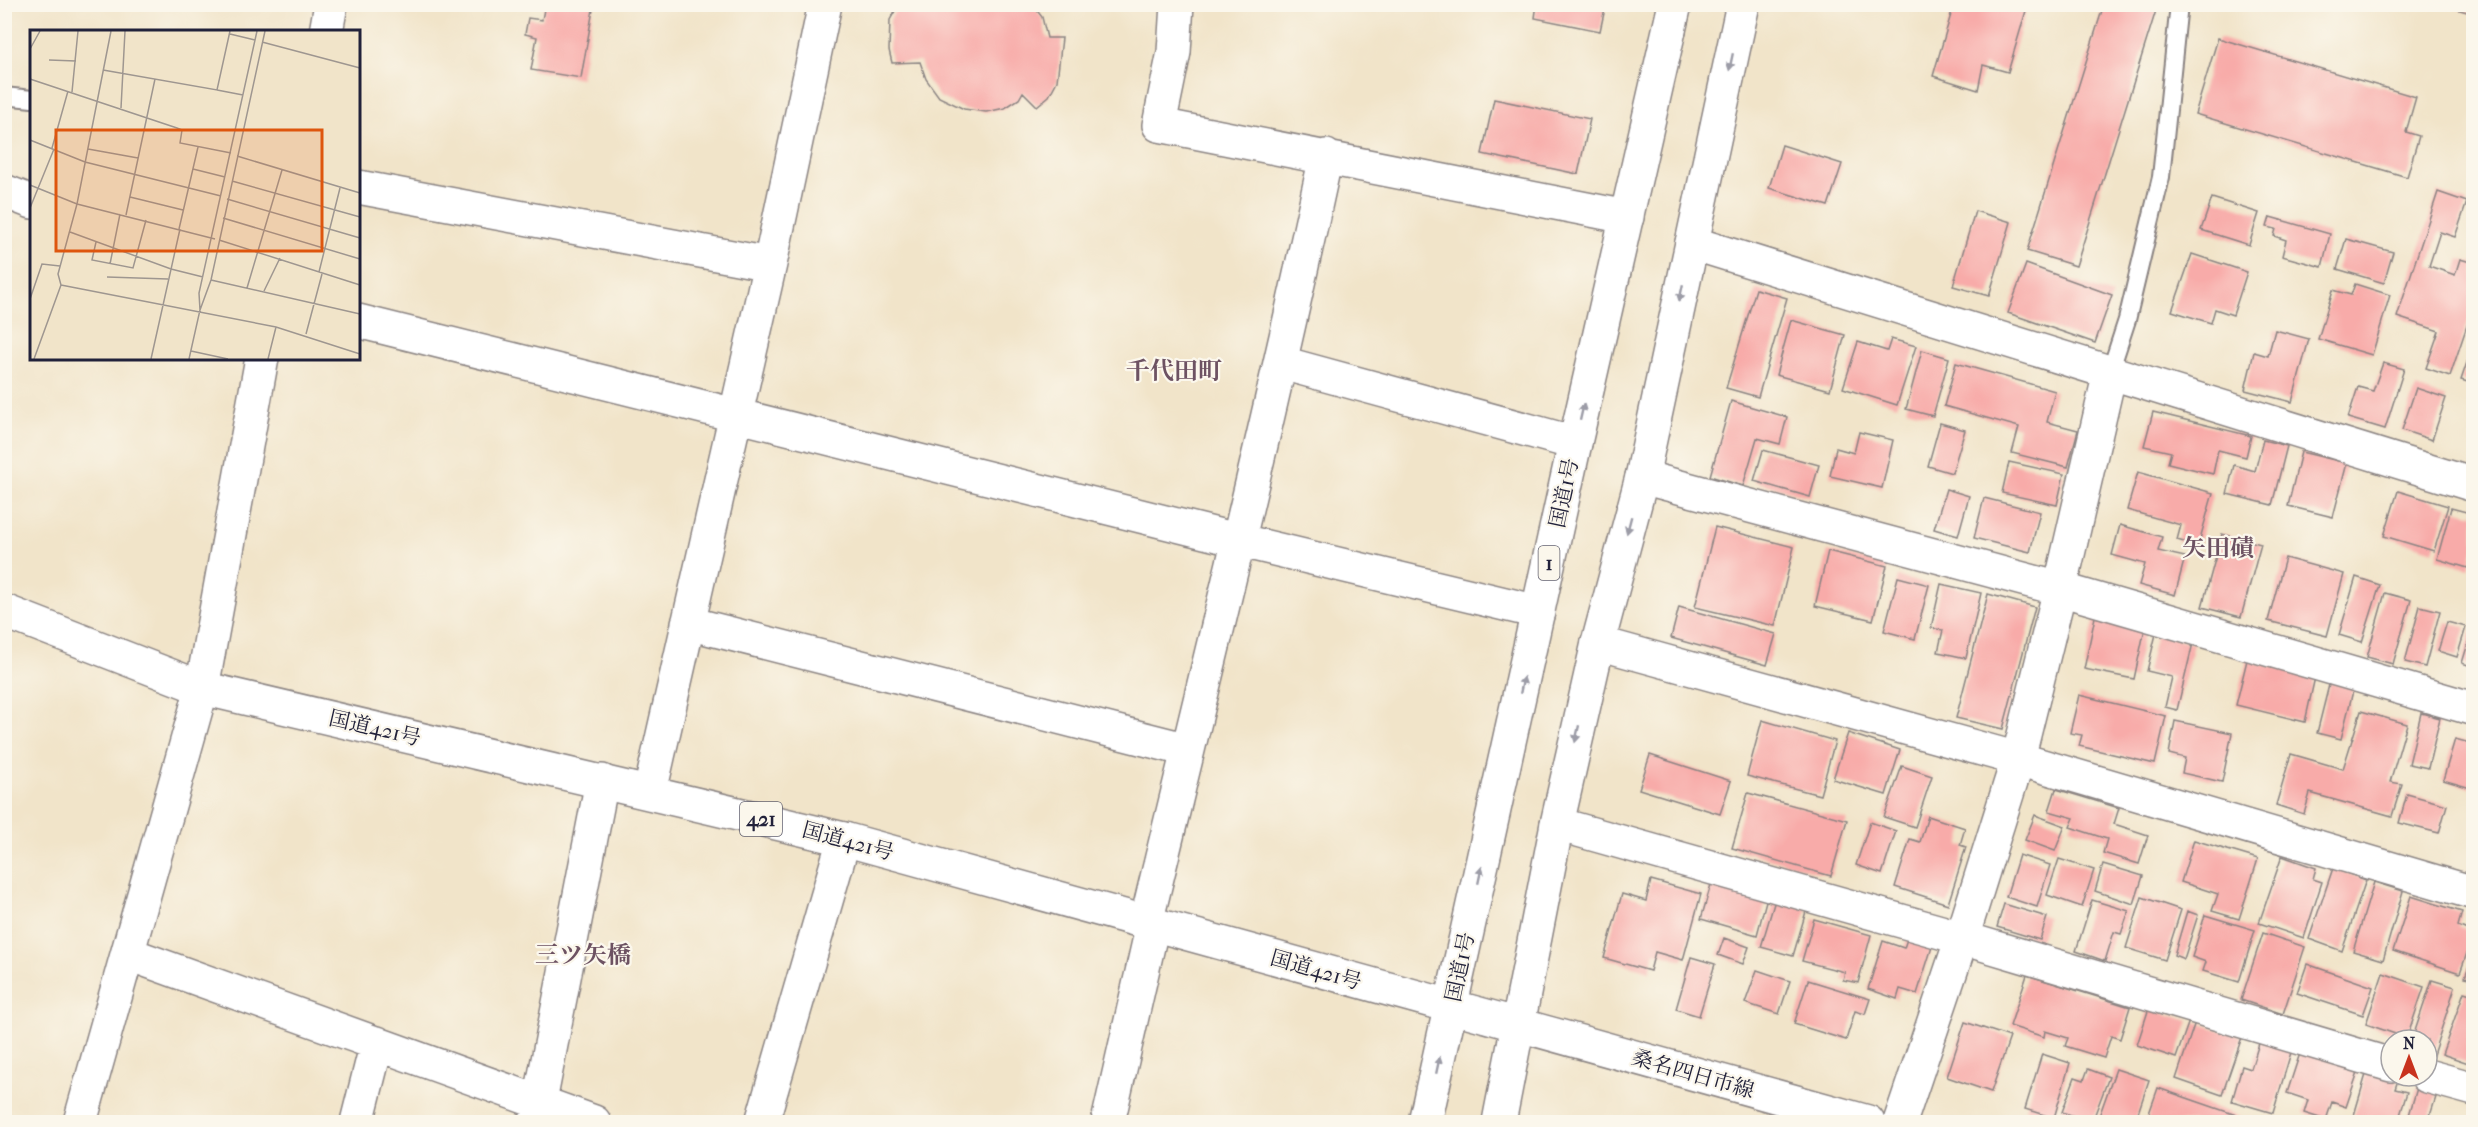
<svg xmlns="http://www.w3.org/2000/svg" width="2478" height="1127" viewBox="0 0 2478 1127" font-family="'IM FELL French Canon','Noto Serif JP',serif">
<style>
.building{fill:#f8aba9}
.lines{fill:none;stroke-linecap:round;stroke-linejoin:round}
.lane-casing{stroke:#8a8382;stroke-width:20}
.street-casing{stroke:#8a8382;stroke-width:36}
.secondary-casing{stroke:#8a8382;stroke-width:36}
.highway-casing{stroke:#8a8382;stroke-width:36}
.lane{stroke:#fff;stroke-width:16}
.street{stroke:#fff;stroke-width:33}
.secondary{stroke:#fff;stroke-width:33}
.highway{stroke:#fff;stroke-width:33}
.oneway{fill:#9c9ca7}
.labels{text-anchor:middle;stroke-width:4.5;stroke-linejoin:round;paint-order:stroke}
.shield{fill:#fbf7ec;stroke:#636270;stroke-width:1.5}
.shield-label{font-size:20px;font-weight:bold;fill:#22223b}
.street-label{font-size:21px;fill:#22223b;stroke:#fbf7ec}
.quarter-label{font-size:24px;font-weight:bold;fill:#6d5262;stroke:#fbf7ec}
.inset-road{fill:none;stroke:#9e9690;stroke-width:1.5}
.view{fill:#de560e;fill-opacity:0.15;stroke:#de560e;stroke-width:3}
.inset-edge{fill:none;stroke:#22223b;stroke-width:3}
</style>
<rect width="100%" height="100%" fill="#fbf7ec"/>
<filter id="ink" filterUnits="userSpaceOnUse"><feTurbulence type="fractalNoise" baseFrequency=".0167" numOctaves="2"/><feDisplacementMap in="SourceGraphic" scale="12" xChannelSelector="R" yChannelSelector="G"/><feConvolveMatrix kernelMatrix="1 2 1 2 8 2 1 2 1" color-interpolation-filters="sRGB"/></filter>
<filter id="wash" filterUnits="userSpaceOnUse"><feTurbulence type="fractalNoise" baseFrequency=".008" numOctaves="4" result="noise"/><feDisplacementMap in="SourceGraphic" scale="24" xChannelSelector="R" yChannelSelector="G"/><feGaussianBlur stdDeviation="1.35" result="paint"/><feColorMatrix in="noise" values="0 0 0 0 0 0 0 0 0 0 0 0 0 0 0 0 0 1.4 0 .05"/><feComposite in="paint" operator="in"/></filter>
<g filter="url(#wash)">
<rect width="100%" height="100%" fill="#f1e4c9"/>
<g id="blocks">
<path class="building" d="M545,4H594L581,78L531,70L537,37L525,34L528,18L542,20Z
M899,4H1032L1042,17L1047,38H1062L1057,81L1049,96L1037,106L1023,92L1019,99L1005,108L986,112L964,109L939,97L926,79L920,62L892,63L889,50L890,20Z
M1537,4H1606L1600,31L1535,18Z
M1954,4H2028L2008,72L1983,65L1978,90L1933,76Z
M2104,4H2158L2076,266L2027,251Z
M2442,4H2474V14L2442,5Z
M2218,38L2416,97L2406,132L2419,136L2407,177L2195,114Z
M1494,99L1590,119L1578,174L1482,154Z
M1782,145L1842,164L1828,206L1769,188Z
M2438,192L2467,202L2455,237L2440,232L2429,266L2455,275L2460,259L2474,263V305L2450,376L2426,368L2439,331L2397,317Z
M2212,198L2259,213L2249,245L2201,230Z
M1975,211L2011,222L1989,296L1953,286Z
M2270,217L2330,234L2322,267L2282,256L2286,240L2274,236L2276,229L2267,227Z
M2346,239L2393,252L2384,283L2337,269Z
M2192,254L2247,272L2233,315L2215,309L2211,323L2172,311Z
M2026,264L2112,295L2095,343L2008,313Z
M2355,284L2390,295L2372,355L2318,339L2333,290L2351,295Z
M1756,289L1787,298L1758,397L1726,388Z
M1791,320L1845,335L1830,390L1776,375Z
M2275,330L2309,339L2292,402L2245,390L2254,352L2268,356Z
M1891,339L1916,346L1897,405L1843,388L1858,342L1887,351Z
M2474,342V384L2461,380Z
M1922,350L1949,358L1933,416L1906,409Z
M1956,363L2055,391L2047,422L2078,430L2068,467L2012,453L2019,427L1944,406Z
M2383,363L2404,369L2385,429L2348,418L2358,387L2373,391Z
M2416,388L2446,398L2432,440L2402,430Z
M1731,401L1787,417L1780,444L1757,438L1743,486L1710,476Z
M2153,412L2251,436L2246,457L2218,450L2213,474L2168,463L2171,452L2144,446Z
M1940,423L1965,430L1952,473L1928,466Z
M1859,432L1893,440L1882,488L1830,476L1836,448L1854,453Z
M2263,440L2287,446L2272,505L2227,494L2234,465L2255,471Z
M1763,450L1819,465L1810,497L1754,481Z
M2301,452L2347,463L2333,517L2288,506Z
M2009,462L2064,474L2057,505L2002,493Z
M2138,472L2213,493L2198,546L2177,540L2181,525L2127,510Z
M1946,489L1969,496L1958,536L1934,529Z
M2398,491L2448,506L2434,551L2384,536Z
M1984,498L2040,512L2030,552L1974,538Z
M2451,508L2474,514V549L2468,568L2437,559Z
M2120,525L2162,537L2158,551L2185,557L2175,595L2139,585L2145,564L2112,555Z
M1715,527L1794,547L1775,626L1695,607Z
M2222,534L2261,544L2241,617L2202,607Z
M1828,551L1887,566L1873,620L1815,606Z
M2285,558L2344,574L2327,636L2268,621Z
M1898,577L1929,585L1915,639L1884,631Z
M2356,577L2380,585L2362,642L2339,635Z
M1941,584L1981,593L1966,658L1938,652L1943,630L1931,628Z
M2385,593L2411,600L2393,664L2367,657Z
M1988,594L2035,607L2003,729L1956,718Z
M2420,606L2440,611L2425,667L2405,662Z
M1679,607L1776,634L1767,665L1671,638Z
M2095,617L2145,628L2134,679L2084,669Z
M2447,622L2466,627L2457,657L2438,651Z
M2474,624V667L2462,663Z
M2156,634L2193,643L2177,710L2165,707L2172,677L2147,671Z
M2247,660L2315,677L2305,722L2236,705Z
M2330,681L2354,687L2341,739L2317,733Z
M2079,695L2166,716L2155,764L2079,746L2082,735L2070,733Z
M2361,711L2407,724L2390,782L2402,784L2392,816L2310,793L2304,814L2276,805L2291,754L2343,769Z
M2421,713L2440,718L2428,768L2409,764Z
M1762,720L1835,741L1820,795L1747,776Z
M2175,721L2232,733L2222,782L2182,773L2185,758L2169,754Z
M1848,733L1900,750L1886,795L1833,779Z
M2455,739L2474,744V789L2443,780Z
M1650,755L1731,781L1720,814L1639,789Z
M1902,766L1932,776L1915,827L1884,817Z
M2056,789L2119,808L2114,824L2148,835L2139,864L2103,853L2107,839L2070,827L2074,818L2049,811Z
M1748,793L1847,820L1831,876L1732,848Z
M2407,794L2447,805L2439,833L2399,823Z
M2035,815L2065,826L2055,851L2025,840Z
M1928,816L1965,828L1960,845L1966,847L1948,904L1895,887L1910,839L1920,842Z
M1870,822L1896,831L1882,874L1856,865Z
M2194,840L2258,859L2239,919L2212,911L2218,894L2181,882Z
M2019,855L2050,865L2037,907L2006,897Z
M2282,856L2316,868L2313,879L2322,882L2304,938L2259,923Z
M2059,859L2094,870L2082,907L2047,895Z
M2103,864L2143,876L2134,904L2095,891Z
M2333,868L2366,880L2342,951L2309,939Z
M1651,880L1701,894L1683,960L1655,952L1650,971L1604,958L1622,894L1646,901Z
M1712,881L1767,897L1757,935L1701,919Z
M2374,882L2403,891L2383,960L2353,951Z
M2411,896L2462,912L2458,926L2474,933L2460,973L2393,951Z
M2142,897L2181,910L2165,960L2126,948Z
M1775,900L1807,908L1793,956L1761,947Z
M2092,900L2129,911L2121,934L2114,932L2105,961L2076,951Z
M2004,904L2047,917L2040,940L1997,927Z
M2187,911L2198,915L2184,959L2174,955Z
M2205,915L2255,930L2239,982L2203,971L2206,962L2192,957Z
M1814,919L1871,935L1858,983L1843,980L1845,972L1802,961Z
M2263,933L2305,947L2283,1014L2241,1000Z
M1724,938L1749,947L1743,964L1718,955Z
M1907,939L1932,947L1917,994L1900,989L1897,999L1868,989L1883,941L1904,948Z
M2474,952V979L2465,977Z
M1691,957L1715,964L1699,1016L1676,1009Z
M2307,964L2373,987L2363,1015L2297,993Z
M1757,970L1790,981L1779,1014L1745,1003Z
M2383,973L2424,987L2407,1038L2366,1024Z
M2027,975L2130,1007L2120,1039L2111,1036L2104,1058L2065,1046L2068,1038L2045,1031L2044,1037L2010,1026Z
M1808,980L1870,999L1865,1014L1855,1011L1846,1040L1794,1024Z
M2432,980L2455,987L2432,1058L2427,1056V1040H2412Z
M2464,992L2474,995V1065L2442,1054Z
M2149,1008L2189,1021L2176,1058L2137,1045Z
M1965,1022L2010,1037L1991,1092L1947,1077Z
M2195,1022L2242,1037L2222,1095L2176,1079Z
M2260,1040L2292,1049L2273,1113L2232,1101L2242,1066L2251,1069Z
M2301,1050L2359,1069L2346,1107L2332,1102L2326,1120L2304,1113L2308,1100L2287,1093Z
M2042,1054L2070,1063L2054,1118L2025,1109Z
M2088,1069L2109,1077L2092,1122L2062,1112L2075,1077L2084,1080Z
M2116,1069L2149,1080L2135,1122H2097Z
M2367,1071L2398,1080L2395,1089L2407,1092L2398,1122H2335L2337,1117L2352,1122Z
M2158,1088L2242,1117L2241,1122H2146Z
M2417,1088L2437,1094L2428,1122H2407Z"/>
</g>
</g>
<g filter="url(#ink)">
<use href="#blocks" fill-opacity="0" stroke="#8a8382" stroke-width="1.5"/>
<g class="lines">
<defs>
<path id="lane" d="M4,96L32,99
M2110,372L2127,320L2161,177L2179,4"/>
<path id="street" d="M1177,4L1174,52L1159,125L1627,217
M326,32L331,4
M358,187L770,264
M4,191L32,202
M1692,243L2474,485
M358,321L1237,540L1538,612
M1282,363L1575,443
M1642,477L2060,589L2474,709
M688,623L1188,750
M1598,643L2018,759L2474,893
M650,792L770,264L825,4
M1557,824L1962,938L2391,1065
M1146,923C1208,667 1271,413 1326,156
M129,954L594,1122
M2427,1076L2474,1089
M80,1122L202,688L262,358
M357,1122L377,1043
M536,1122L602,781
M762,1122L844,839
M1108,1122L1153,924
M1900,1122L1962,938L2018,759L2060,589L2110,372"/>
<path id="secondary" d="M1519,1025L1868,1122"/>
<path id="highway" d="M4,611L202,688L844,839L1519,1025
M1425,1122L1575,443L1675,4
M1499,1122L1557,824L1598,643L1642,477L1743,4"/>
</defs>
<use href="#lane" class="lane-casing"/>
<use href="#street" class="street-casing"/>
<use href="#secondary" class="secondary-casing"/>
<use href="#highway" class="highway-casing"/>
<use href="#lane" class="lane"/>
<use href="#street" class="street"/>
<use href="#secondary" class="secondary"/>
<use href="#highway" class="highway"/>
</g>
<defs><path id="oneway-solid" d="M-6-.8H1V-3.2L6.5 0L1 3.2V.8H-6Z" transform="scale(1.5)"/></defs>
<g class="oneway">
<use href="#oneway-solid" transform="translate(1731 62) rotate(102)"/>
<use href="#oneway-solid" transform="translate(1681 293) rotate(102)"/>
<use href="#oneway-solid" transform="translate(1582 412) rotate(-77)"/>
<use href="#oneway-solid" transform="translate(1629 525) rotate(105)"/>
<use href="#oneway-solid" transform="translate(1522 685) rotate(-78)"/>
<use href="#oneway-solid" transform="translate(1577 734) rotate(103)"/>
<use href="#oneway-solid" transform="translate(1480 875) rotate(-78)"/>
<use href="#oneway-solid" transform="translate(1438 1065) rotate(-78)"/>
</g>
</g>
<g class="labels">
<g class="shield">
<rect x="1538.5" y="546" width="21" height="34" rx="4.5"/>
<rect x="740" y="802" width="42" height="34" rx="4.5"/>
</g>
<g class="shield-label">
<text x="1549" y="570">1</text>
<text x="761" y="826">421</text>
</g>
<g class="street-label">
<text transform="translate(1564 493) rotate(-78)" y="7">国道1号</text>
<text transform="translate(375 728) rotate(13)" y="7">国道421号</text>
<text transform="translate(848 841) rotate(15)" y="7">国道421号</text>
<text transform="translate(1460 967) rotate(-78)" y="7">国道1号</text>
<text transform="translate(1316 970) rotate(16)" y="7">国道421号</text>
<text transform="translate(1693 1074) rotate(16)" y="7">桑名四日市線</text>
</g>
<g class="quarter-label">
<text x="1174" y="379">千代田町</text>
<text x="2218" y="556">矢田磧</text>
<text x="583" y="963">三ツ矢橋</text>
</g>
</g>
<g transform="translate(30 30)">
<rect width="330" height="330" fill="#f1e4c9"/>
<path class="inset-road" d="M200,4L225,10M232,12L330,38M0,19L10,1M19,30L46,31M73,40L187,60L200,1M0,49L147,98L152,100L150,113L201,123M187,60L213,65M42,62L48,1M91,78L95,1M0,110L55,132L191,166M22,118L38,61M58,119L108,128M207,126L330,163M163,139L195,147M202,151L330,187M0,155L47,174L185,209M100,167L153,180M197,169L330,208M0,178L24,119M96,185L125,49M193,188L330,229M149,199L168,117M40,202L141,239L173,247M189,210L330,255M66,212L62,230L103,238L116,190M80,234L90,184M289,242L310,158M77,247L138,249M181,250L330,284M31,255L246,297L330,324M31,255L28,244L47,174L81,1M217,258L252,140M234,261L250,228M0,269L12,234L30,236M170,280L181,250L235,1M276,304L292,244M161,321L198,329M4,329L31,255M121,329L150,199M159,329L170,280L169,263L227,1M238,329L246,297"/>
<path class="view" d="M26,100H292V221H26Z"/>
<rect width="330" height="330" class="inset-edge"/>
</g>
<rect width="2478" height="1127" fill="none" stroke="#fbf7ec" stroke-width="24"/>
<g transform="translate(2409 1058)"><circle r="28" fill="#fbf7ec" stroke="#a4a2a5" stroke-width="1.5"/>
<path d="M0-4.5L10 22L0 15L-10 22Z" fill="#c8321e"/>
<text y="-9" font-size="16" font-weight="bold" text-anchor="middle" fill="#22223b">N</text>
</g>
</svg>
